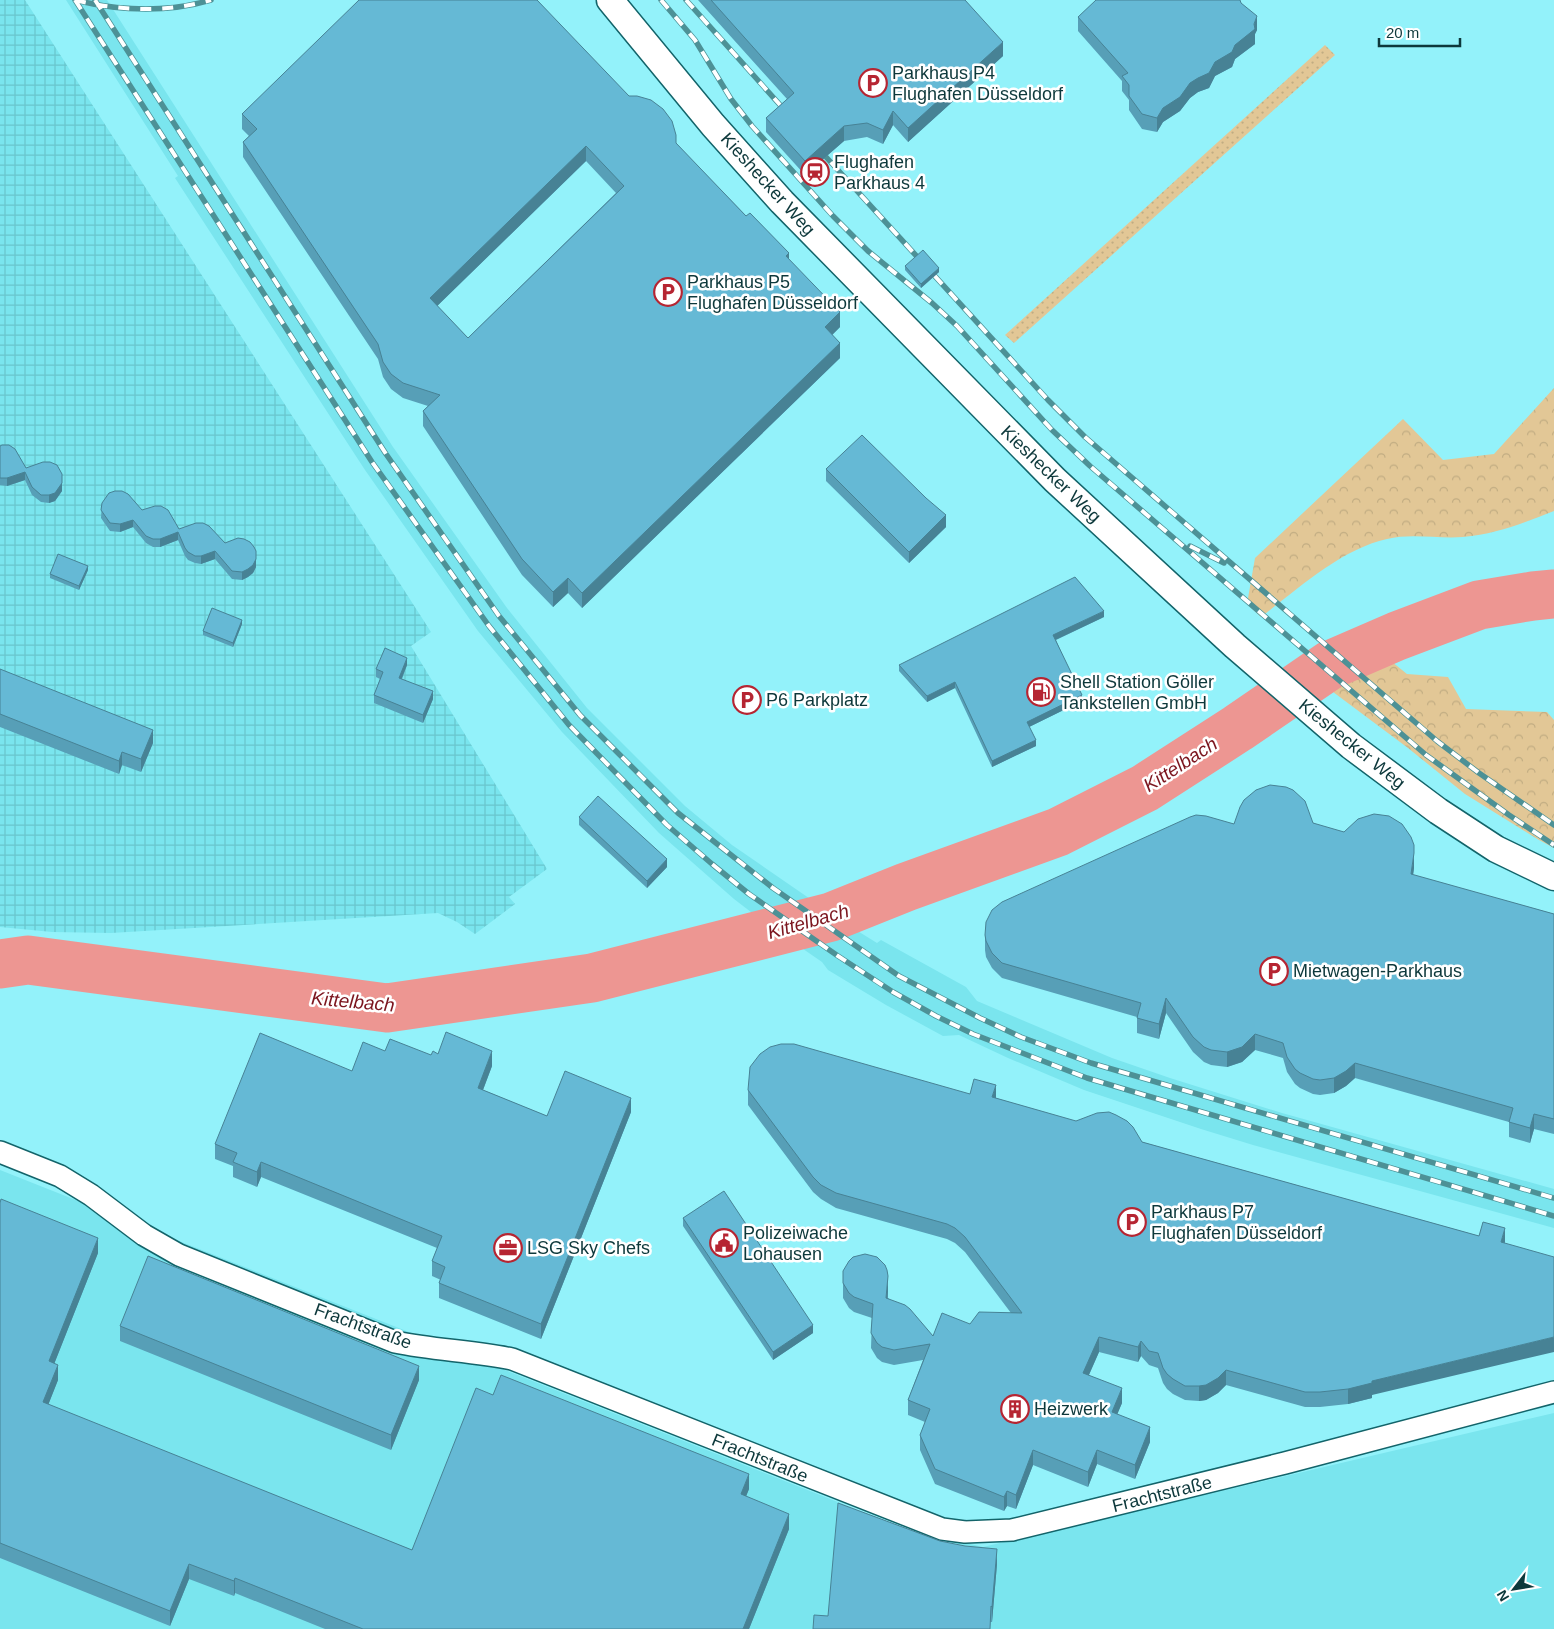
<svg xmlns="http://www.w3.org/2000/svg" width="1554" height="1629" viewBox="0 0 1554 1629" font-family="Helvetica,sans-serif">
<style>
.built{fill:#7ae5ee}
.industrial{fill:url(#industrial-grid)}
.grass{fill:url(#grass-dots)}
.forest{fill:url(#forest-crowns)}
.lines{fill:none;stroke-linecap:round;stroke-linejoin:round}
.river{stroke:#ed9692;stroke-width:49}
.minor-casing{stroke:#13646a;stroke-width:24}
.tertiary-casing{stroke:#13646a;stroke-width:29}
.minor{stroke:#fff;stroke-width:21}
.tertiary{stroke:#fff;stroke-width:26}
.rail-casing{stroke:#4d9196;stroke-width:5.5}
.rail{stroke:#fff;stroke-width:4;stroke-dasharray:11;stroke-linecap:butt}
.wall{fill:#579fb7;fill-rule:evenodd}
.shaded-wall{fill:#478295}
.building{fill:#65b9d5;stroke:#478295;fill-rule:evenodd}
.labels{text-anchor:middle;stroke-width:5;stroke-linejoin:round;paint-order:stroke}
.poi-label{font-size:18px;fill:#0d383b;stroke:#fff;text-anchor:start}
.street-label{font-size:18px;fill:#0d383b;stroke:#fff}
.water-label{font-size:19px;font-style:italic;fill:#7c161f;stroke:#fff}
</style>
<defs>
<pattern id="industrial-grid" width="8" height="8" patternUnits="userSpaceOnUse" patternTransform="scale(1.25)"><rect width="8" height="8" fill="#7ae5ee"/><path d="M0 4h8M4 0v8" fill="none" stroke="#68c5cd"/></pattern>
<pattern id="grass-dots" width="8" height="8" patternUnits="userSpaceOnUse" patternTransform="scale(1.25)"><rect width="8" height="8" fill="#e2c796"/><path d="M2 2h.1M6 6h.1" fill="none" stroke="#c1ac82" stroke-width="1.8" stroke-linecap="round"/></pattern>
<pattern id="forest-crowns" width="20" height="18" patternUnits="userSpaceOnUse" patternTransform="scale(1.25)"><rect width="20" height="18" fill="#e2c796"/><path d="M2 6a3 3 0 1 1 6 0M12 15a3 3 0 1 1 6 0" fill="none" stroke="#c1ac82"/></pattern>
</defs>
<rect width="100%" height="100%" fill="#93f2fa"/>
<path class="built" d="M66,0H107L393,447L507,608L587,708L685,806L732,845L848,925L877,943L881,940L966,987L977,1001L1112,1058L1170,1078L1282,1113L1554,1189V1228L1253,1145L1201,1129L1084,1090L1008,1058L959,1035L943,1036L886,1005L828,970L822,962L764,922L734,899L659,833L562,732L478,631L365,470L175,178L178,176Z
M0,1170L906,1529L983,1547L1554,1413V1629H0Z"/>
<path class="industrial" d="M0,0H25L431,632L411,646L547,869L509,897L515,904L475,934L457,922L438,913L111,933L52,932L0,927Z"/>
<path class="grass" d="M1325,45L1335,55L1014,343L1005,335Z"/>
<path class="forest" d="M1554,388V511C1523,523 1497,534 1463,537C1438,539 1411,533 1387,539C1341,549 1298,589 1261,617L1247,604L1255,558L1403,419L1443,460L1494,454Z
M1381,653L1407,674L1448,677L1466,709L1547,712L1554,720V848L1539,840L1465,794L1408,748L1321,683Z"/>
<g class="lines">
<path class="river" d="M0,964L28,960L387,1008L592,978L831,917L906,887L1058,832L1145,788L1238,728L1330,665L1397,636L1479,605L1533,596L1554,594"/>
<defs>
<path id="minor" d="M0,1152L60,1176L91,1195L144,1235L179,1255L395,1342C434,1350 473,1351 512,1359L942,1529L965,1532L1012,1530L1285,1463L1554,1392"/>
<path id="tertiary" d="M610,0L713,125L782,202L1055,480L1235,646L1351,746L1438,811L1496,849L1554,877"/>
</defs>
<use href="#minor" class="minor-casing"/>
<use href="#tertiary" class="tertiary-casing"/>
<use href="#minor" class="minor"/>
<use href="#tertiary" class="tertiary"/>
<defs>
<path id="rail" d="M75,0L372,462L489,626L569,725L667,825L712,864L749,894L838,956L893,992L936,1016L973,1034L1087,1078L1554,1216
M75,0C120,11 166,13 211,0
M95,0L386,454L499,616L580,715L678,813L773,888L899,976L980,1018L1021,1037L1091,1063L1554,1198
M661,0L695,40L731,99L752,126L833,216L868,251L932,303L957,326L1052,430L1090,466L1426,755L1509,815L1554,845
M686,0L790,116
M816,146L1048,400L1085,437L1437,741L1479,773L1554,825
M1190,546L1224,563"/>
</defs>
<use href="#rail" class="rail-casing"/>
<use href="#rail" class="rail"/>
</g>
<path class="wall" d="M698,0H965L1003,56L908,142L893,125L883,144L867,137L844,141L805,175L766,132V118L787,99Z
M1241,3L1257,30L1255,34V44L1235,59L1232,67L1215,76L1209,88L1198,92L1190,98L1180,111L1163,122L1157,132L1142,129L1129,110V100L1122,91V81L1078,31V17Z
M242,114L676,144L789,260L840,327L832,335L840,358L582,608L568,593L553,607L522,575L423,426V411L428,406L403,398L391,389L383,377L378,359L243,157V142L249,136L242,129ZM586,161L616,193L468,338L437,306Z
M905,266L939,272L921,288L905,270Z
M0,446L26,468L62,491L55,501L49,503L41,502L32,495L25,480L7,486L0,485Z
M826,469L946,527L909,563L826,481Z
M102,503L142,510L179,529L225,543L256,551V567L253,573L248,577L242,580L232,579L215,559L201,564L195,563L188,560L185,556L178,540L160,547H153L146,543L133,527L120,532L110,531L101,518Z
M88,570L79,590L50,578V574Z
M1104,617L1056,640L1082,701L1029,727L1036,746L992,767L955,688L927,702L899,671V665Z
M242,624L233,647L203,635V631Z
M407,665L402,679L433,699L423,723L374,703V695L380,679L376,677V669Z
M0,669L153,743L141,772L122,765L119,774L0,727Z
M579,817L667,867L647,888L579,825Z
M1313,823L1414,868L1413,875L1554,914V1134L1534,1129L1530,1143L1509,1137V1122L1355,1078L1346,1086L1334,1093L1320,1095L1313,1094L1300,1088L1295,1084L1287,1072L1283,1058L1255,1050L1242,1062L1227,1067L1211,1065L1204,1062L1193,1052L1166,1013L1159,1039L1137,1033V1017L1002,978L992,968L986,957L985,950V935L1234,824Z
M385,1051L431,1055L438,1054L492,1066L483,1090L547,1116L631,1112L541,1339L439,1298V1283L441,1280L432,1276V1261L437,1248L261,1177L257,1187L233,1177V1166L215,1159V1144L352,1071Z
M748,1090L970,1094L996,1098L1142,1142L1479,1236L1505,1228L1372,1395V1398L1348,1404L1320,1407H1305L1226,1385L1218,1393L1206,1400L1199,1401L1185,1400L1173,1394L1167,1389L1163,1383L1158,1368L1149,1365L1141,1356L1138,1362L1099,1352L1089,1375L1122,1403L1117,1414L1150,1442L1135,1479L1097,1464L1088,1487L1033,1465L1016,1509L1007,1506L1004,1511L935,1484L920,1450V1435L925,1422L908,1415V1400L923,1360L894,1365L882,1362L877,1358L871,1348L872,1318L854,1312L849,1308L843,1298V1271L888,1291V1298L933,1336L970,1324L1011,1313L965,1252L955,1243L947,1239L836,1208L821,1199L813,1192L748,1105Z
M0,1203L98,1253L54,1364L58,1380L48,1405L412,1550L493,1395L749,1489L746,1496L789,1529L749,1629H325L235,1593L234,1596L189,1579L170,1626L0,1558Z
M683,1218L813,1333L773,1360L683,1226Z
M120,1326L419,1380L391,1450L120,1341Z
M997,1564L992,1622L828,1616Z"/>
<path class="shaded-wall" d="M1257,16V30L1255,34V44L1235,59L1232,67L1215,76L1209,88L1198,92L1190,98L1180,111L1163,122L1157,132V118L1163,108L1190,83L1235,45L1254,24Z
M1003,42V56L908,142V128Z
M893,111V125L883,144V130Z
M844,126V141L805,175V161Z
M586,146V161L430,313V298Z
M789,253V268L786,256Z
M939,268V272L921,288V284Z
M840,312V327L825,342V327Z
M840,343V358L582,608V593Z
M25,472V480L7,486V478Z
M62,483V491L55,501L49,503V495Z
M946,515V527L909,563V552Z
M133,520V527L120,532V524Z
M178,532V540L160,547V539Z
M215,551V559L201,564V556Z
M256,559V567L253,573L248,577L242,580V572Z
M88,566V570L79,590V586Z
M568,578V593L553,607V592Z
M1104,611V617L1053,641V635Z
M242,620V624L233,647V643Z
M407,658V665L399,685V678Z
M955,682V688L927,702V696Z
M433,691V699L423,723V715Z
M1082,695V701L1027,728V722Z
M153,730V743L141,772V759Z
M1036,740V746L992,767V761Z
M122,752V765L119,774V761Z
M1414,853V868L1411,889V874Z
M667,859V867L647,888V881Z
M1166,998V1013L1159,1039V1024Z
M1255,1034V1050L1242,1062L1227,1067V1052Z
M492,1051V1066L478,1103V1088Z
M1355,1063V1078L1346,1086L1334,1093V1078Z
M996,1085V1100L992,1097Z
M631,1098V1112L541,1339V1324Z
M1534,1114V1129L1530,1143V1128Z
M261,1162V1177L257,1187V1172Z
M1505,1228V1242L1501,1257V1242Z
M98,1238V1253L49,1377V1361Z
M888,1276V1291L886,1313V1298Z
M813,1325V1333L773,1360V1352Z
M1099,1337V1352L1083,1388V1373Z
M1554,1337V1352L1372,1395V1398L1348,1404V1389L1372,1381Z
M1141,1341V1356L1138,1362V1347Z
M58,1365V1380L43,1418V1402Z
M419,1366V1380L391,1450V1435Z
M1226,1370V1385L1218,1393L1206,1400L1199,1401V1386Z
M1122,1388V1403L1112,1427V1412Z
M1150,1427V1442L1135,1479V1465Z
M1033,1450V1465L1016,1509V1495Z
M1097,1450V1464L1088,1487V1472Z
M749,1474V1489L741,1509V1494Z
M1007,1491V1506L1004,1511V1497Z
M789,1514V1529L749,1629H743Z
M997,1549V1564L992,1622V1607Z
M189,1564V1579L170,1626V1611Z
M235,1578V1593L234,1596V1581Z"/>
<path class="building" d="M359,0H537L629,96H637L651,100L663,109L672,121L676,135V143L746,216L750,213L789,253L786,256L840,312L825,327L840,343L582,593L568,578L553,592L522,559L423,411L440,395L403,383L391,374L383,362L378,344L243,142L257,129L242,114ZM586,146L624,186L468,338L430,298Z
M711,0H965L1003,42L908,128L893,111L883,130L867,123L844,126L805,161L766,118L794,93Z
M1096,0H1240L1241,3L1257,16L1254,24L1255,29L1235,45L1232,52L1215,62L1209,73L1198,78L1190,83L1180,97L1163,108L1157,118L1142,114L1129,96V85L1122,76L1128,73L1078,17Z
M923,250L939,268L921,284L905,266Z
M862,435L926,498L946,515L909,552L826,469Z
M2,445H9L15,449L26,468L43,462H50L57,465L62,474V483L55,493L49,495H41L32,487L25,472L7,478H0V446Z
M115,491H122L128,494L142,510L155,506H161L168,510L179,529L196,523H203L209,526L225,543L238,538L244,539L250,542L254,547L256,551V559L253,565L248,569L242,572L232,571L215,551L201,556H195L188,552L185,548L178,532L160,539H153L146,536L133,520L120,524L110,523L101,510L102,503L109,493Z
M58,554L88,566L79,586L50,574Z
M1075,577L1104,611L1053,635L1082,695L1027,722L1036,740L992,761L955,682L927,696L899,665Z
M212,608L242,620L233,643L203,631Z
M385,648L407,658L399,678L433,691L423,715L374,695L383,672L376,669Z
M0,669L153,730L141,759L122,752L119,761L0,714Z
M1270,785L1286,787L1293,790L1305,801L1313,823L1344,832L1358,819L1374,814L1389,816L1402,824L1411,837L1414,845V853L1411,874L1554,914V1119L1534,1114L1530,1128L1509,1122L1513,1108L1355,1063L1346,1071L1334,1078L1320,1080L1313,1079L1300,1073L1295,1069L1287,1057L1283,1043L1255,1034L1242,1047L1227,1052L1211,1050L1204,1047L1193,1037L1166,998L1159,1024L1137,1018L1141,1003L1002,963L992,953L986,941L985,935L986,922L992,910L1002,902L1190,817L1196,815L1206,816L1234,824L1240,807L1244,800L1256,790Z
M598,796L667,859L647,881L579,817Z
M446,1032L492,1051L478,1088L547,1116L565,1071L631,1098L541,1324L439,1283L445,1267L432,1261L442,1236L261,1162L257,1172L233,1162L237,1153L215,1144L260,1033L352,1071L363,1042L385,1051L390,1039L431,1055L433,1051L438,1054Z
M781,1044H794L970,1094L974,1079L996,1085L992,1097L1076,1121L1097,1113L1109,1112L1116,1115L1127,1121L1133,1127L1142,1142L1479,1236L1483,1222L1505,1228L1501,1242L1554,1257V1337L1372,1381V1383L1348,1389L1320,1392H1305L1226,1370L1218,1378L1206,1385L1199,1386H1185L1173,1379L1167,1374L1163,1368L1158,1353L1149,1351L1141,1341L1138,1347L1099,1337L1083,1373L1122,1388L1112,1412L1150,1427L1135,1465L1097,1450L1088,1472L1033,1450L1016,1495L1007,1491L1004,1497L935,1469L920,1435L930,1409L908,1400L930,1344L894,1350L882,1347L877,1343L871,1333L873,1304L854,1297L849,1293L843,1283V1271L849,1261L853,1257L865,1254L877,1257L885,1265L887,1270L888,1276L886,1298L905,1305L910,1309L933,1336L942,1313L970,1324L979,1312L1022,1313L965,1237L955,1228L947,1224L836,1193L821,1185L813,1177L748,1090L750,1067L760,1054L770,1047Z
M724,1191L813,1325L773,1352L683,1218Z
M1,1199L98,1238L49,1361L58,1365L43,1402L412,1550L476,1388L493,1395L501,1375L749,1474L741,1494L789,1514L743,1629H363L235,1578L234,1581L189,1564L170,1611L0,1543V1203Z
M148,1256L419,1366L391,1435L120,1326Z
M838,1503L940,1541L965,1546L997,1549L992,1607L991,1606L990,1629H813L814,1615L828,1616Z"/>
<defs>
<symbol id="parking-ring" viewBox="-11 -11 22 22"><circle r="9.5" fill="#fff" stroke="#b62532" stroke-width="1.5"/><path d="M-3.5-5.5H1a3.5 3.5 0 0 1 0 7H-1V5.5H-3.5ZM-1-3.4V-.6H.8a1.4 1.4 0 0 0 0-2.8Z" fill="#b62532"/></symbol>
<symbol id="station-ring" viewBox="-11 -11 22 22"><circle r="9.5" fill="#fff" stroke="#b62532" stroke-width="1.5"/><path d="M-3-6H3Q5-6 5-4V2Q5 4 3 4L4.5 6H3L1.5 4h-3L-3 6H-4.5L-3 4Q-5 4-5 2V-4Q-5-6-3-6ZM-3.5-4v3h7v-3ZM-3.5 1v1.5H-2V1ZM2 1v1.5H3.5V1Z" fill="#b62532"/></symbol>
<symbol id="fuel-ring" viewBox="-11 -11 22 22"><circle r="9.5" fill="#fff" stroke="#b62532" stroke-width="1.5"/><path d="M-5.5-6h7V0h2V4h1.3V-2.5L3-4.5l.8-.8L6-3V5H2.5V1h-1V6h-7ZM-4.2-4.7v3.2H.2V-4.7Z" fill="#b62532"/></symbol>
<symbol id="civic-ring" viewBox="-11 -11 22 22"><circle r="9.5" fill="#fff" stroke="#b62532" stroke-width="1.5"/><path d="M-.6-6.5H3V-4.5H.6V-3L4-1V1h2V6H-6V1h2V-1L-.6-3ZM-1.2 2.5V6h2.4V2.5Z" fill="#b62532"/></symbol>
<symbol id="office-ring" viewBox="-11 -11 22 22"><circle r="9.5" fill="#fff" stroke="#b62532" stroke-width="1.5"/><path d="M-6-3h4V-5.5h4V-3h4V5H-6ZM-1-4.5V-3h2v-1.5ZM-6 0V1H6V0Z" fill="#b62532"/></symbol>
<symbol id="building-ring" viewBox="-11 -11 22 22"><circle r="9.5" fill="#fff" stroke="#b62532" stroke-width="1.5"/><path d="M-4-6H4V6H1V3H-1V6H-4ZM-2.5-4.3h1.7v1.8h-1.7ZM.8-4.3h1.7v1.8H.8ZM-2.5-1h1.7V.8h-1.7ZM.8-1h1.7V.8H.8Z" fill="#b62532"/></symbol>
</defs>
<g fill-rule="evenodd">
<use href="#parking-ring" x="857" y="67" width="32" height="32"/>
<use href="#station-ring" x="799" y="156" width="32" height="32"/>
<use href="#parking-ring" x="652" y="276" width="32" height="32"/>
<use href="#fuel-ring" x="1025" y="676" width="32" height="32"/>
<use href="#parking-ring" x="731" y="684" width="32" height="32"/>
<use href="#parking-ring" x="1258" y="955" width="32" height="32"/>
<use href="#parking-ring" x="1116" y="1206" width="32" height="32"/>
<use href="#civic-ring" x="708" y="1227" width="32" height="32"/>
<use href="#office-ring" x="492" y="1232" width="32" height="32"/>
<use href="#building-ring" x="999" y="1393" width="32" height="32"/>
</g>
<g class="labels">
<g class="poi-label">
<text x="892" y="79">Parkhaus P4<tspan x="892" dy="21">Flughafen Düsseldorf</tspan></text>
<text x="834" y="168">Flughafen<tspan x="834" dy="21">Parkhaus 4</tspan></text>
<text x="687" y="288">Parkhaus P5<tspan x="687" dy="21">Flughafen Düsseldorf</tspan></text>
<text x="1060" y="688">Shell Station Göller<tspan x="1060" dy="21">Tankstellen GmbH</tspan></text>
<text x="766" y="706">P6 Parkplatz</text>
<text x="1293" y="977">Mietwagen-Parkhaus</text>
<text x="1151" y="1218">Parkhaus P7<tspan x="1151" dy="21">Flughafen Düsseldorf</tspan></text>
<text x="743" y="1239">Polizeiwache<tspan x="743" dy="21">Lohausen</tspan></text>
<text x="527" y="1254">LSG Sky Chefs</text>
<text x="1034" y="1415">Heizwerk</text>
</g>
<g class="street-label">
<text transform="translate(768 184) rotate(48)" y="6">Kieshecker Weg</text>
<text transform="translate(1051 474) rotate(44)" y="6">Kieshecker Weg</text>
<text transform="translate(1352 744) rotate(39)" y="6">Kieshecker Weg</text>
<text transform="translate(363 1326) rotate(20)" y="6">Frachtstraße</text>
<text transform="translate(760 1458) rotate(22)" y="6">Frachtstraße</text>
<text transform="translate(1162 1494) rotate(-14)" y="6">Frachtstraße</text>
</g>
<g class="water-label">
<text transform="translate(1180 764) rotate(-33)" y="7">Kittelbach</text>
<text transform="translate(808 921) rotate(-16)" y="7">Kittelbach</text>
<text transform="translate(353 1001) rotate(5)" y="7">Kittelbach</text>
</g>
</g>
<g transform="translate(1514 1589) rotate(239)" stroke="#ffffff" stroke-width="4" paint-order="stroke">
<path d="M0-4L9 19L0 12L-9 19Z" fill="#0d383b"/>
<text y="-8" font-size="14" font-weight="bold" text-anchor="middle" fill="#0d383b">N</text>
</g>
<path d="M1379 38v8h81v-8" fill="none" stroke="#0d383b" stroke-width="2.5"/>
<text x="1386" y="38" font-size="15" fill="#0d383b" stroke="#ffffff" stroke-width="4" paint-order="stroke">20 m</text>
</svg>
